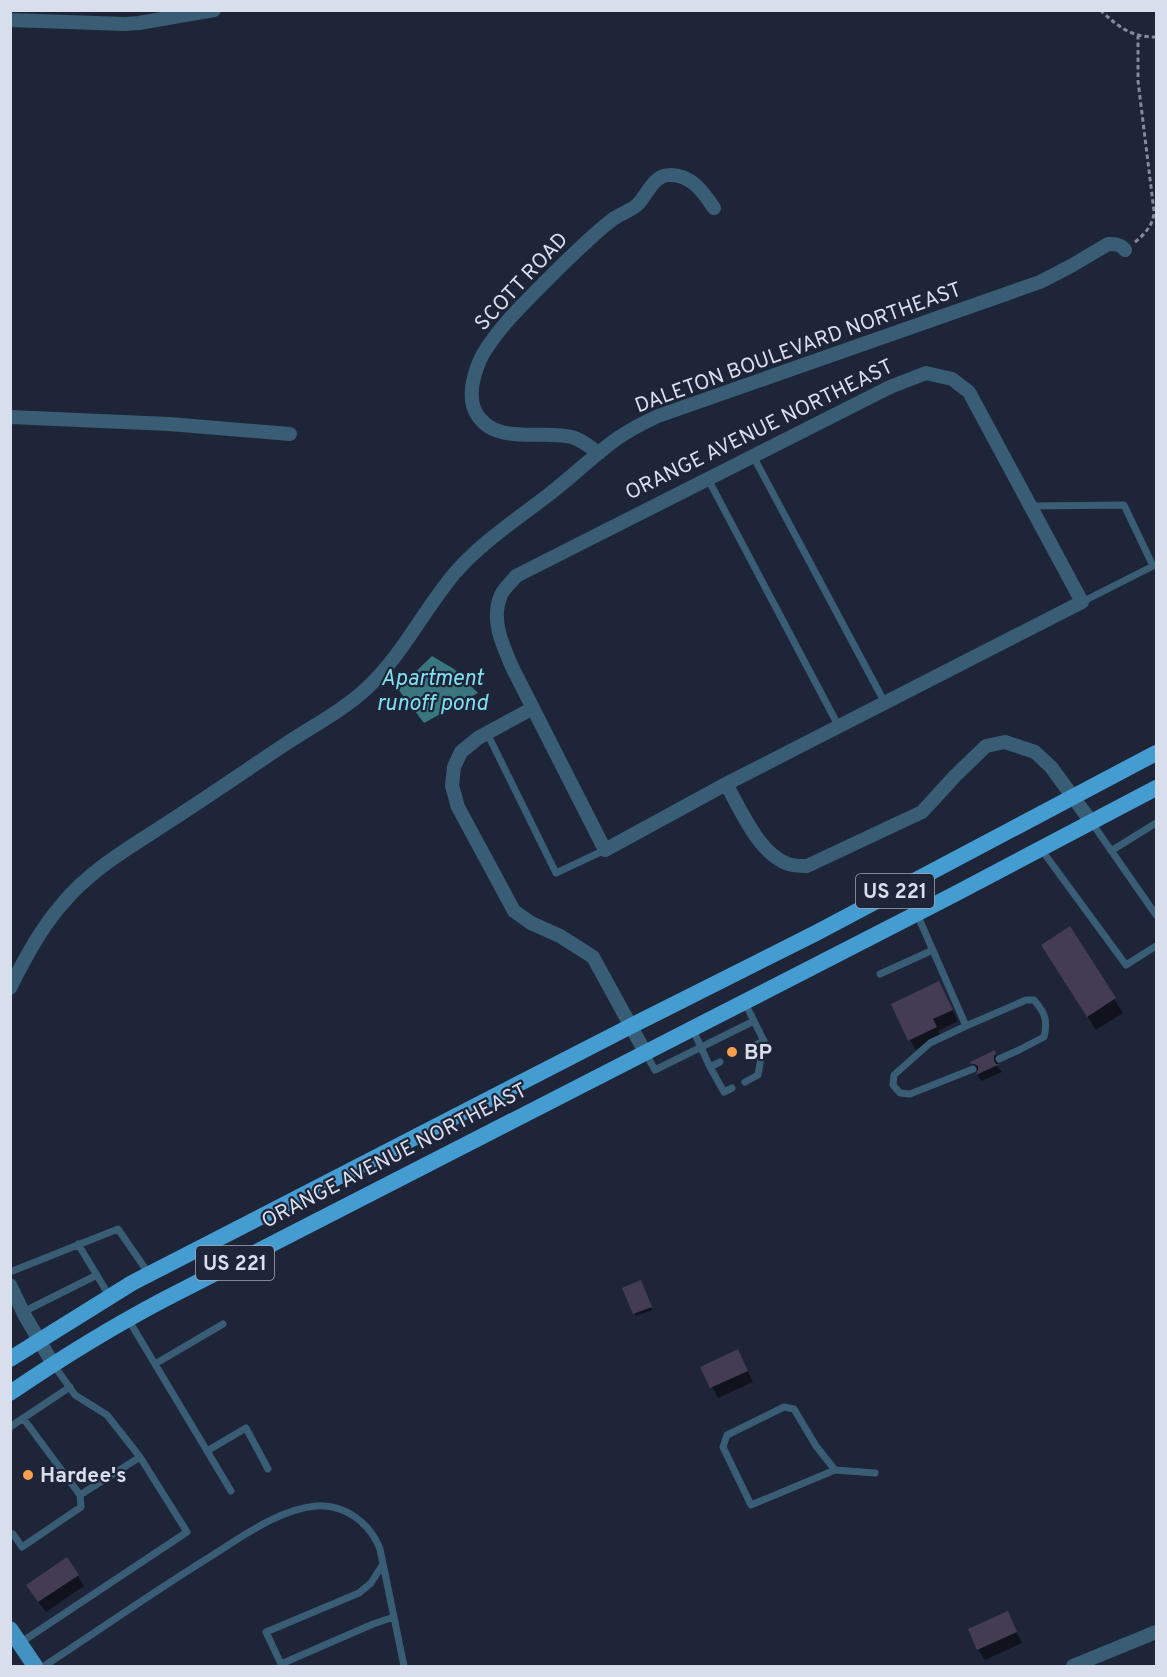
<svg xmlns="http://www.w3.org/2000/svg" width="1167" height="1677" viewBox="0 0 1167 1677" font-family="Overpass,sans-serif">
<style>
.water{fill:#39767e}
.shadow{fill:#0007}
.building{fill:#443c53}
.lines{fill:none;stroke-linecap:round;stroke-linejoin:round}
.path{stroke:#848a9b;stroke-width:3;stroke-dasharray:4.5 3;stroke-linecap:butt}
.service{stroke:#395d74;stroke-width:7}
.minor{stroke:#395d74;stroke-width:14}
.primary{stroke:#4392c1;stroke-width:16}
.trunk{stroke:#449cd0;stroke-width:16}
.poi-dot{fill:#f8a04b;stroke:#1e2539;stroke-width:2}
.labels{text-anchor:middle;stroke-width:4.5;stroke-linejoin:round;paint-order:stroke}
.shield{fill:#1e2539;stroke:#a1a6b6;stroke-width:1.5}
.shield-label{font-size:20px;font-weight:bold;fill:#d9deec}
.street-label{font-size:21px;fill:#d9deec;stroke:#1e2539}
.poi-label{font-size:21px;font-weight:bold;fill:#d9deec;stroke:#1e2539;text-anchor:start}
.water-label{font-size:22px;font-style:italic;fill:#7fe0ee;stroke:#1e2539}
</style>
<rect width="100%" height="100%" fill="#1e2539"/>
<path class="water" d="M432,656L454,669L478,693L424,723L398,689Z"/>
<path class="shadow" d="M1070,928L1123,1013L1096,1030L1051,960Z
M944,993L958,1021L938,1031L942,1038L916,1050L910,1040Z
M994,1052L999,1062L997,1066L1002,1072L981,1081L977,1075L980,1070H976L972,1062Z
M642,1285L652,1310L636,1316L624,1288Z
M743,1361L753,1382L718,1398L702,1367Z
M78,1576L84,1586L46,1612L34,1596Z
M1007,1613L1022,1643L985,1660L978,1649Z"/>
<path class="building" d="M1070,926L1116,998L1087,1017L1041,945Z
M939,981L953,1010L933,1019L937,1027L908,1041L891,1004Z
M995,1050L996,1054L994,1056V1061L996,1064H1000L976,1075L978,1070V1066L974,1064H971L970,1062Z
M641,1280L652,1307L633,1314L622,1288Z
M738,1349L748,1371L710,1388L700,1367Z
M67,1557L79,1575L38,1602L26,1585Z
M1008,1611L1017,1632L977,1650L968,1629Z"/>
<g class="lines">
<path class="path" d="M1100,10C1119,27 1130,37 1156,37
M1135,242C1145,234 1154,224 1154,211L1138,81V36"/>
<path class="service" d="M753,456L885,703
M708,479L839,727
M1031,506L1124,505L1153,566L1082,602
M487,733L556,873L605,850
M1092,823L1156,915
M1041,849L1126,965L1156,946
M1111,851L1156,823
M917,914L966,1026L1026,1000H1034C1045,1013 1048,1020 1044,1037L1019,1050L999,1059
M880,974L933,950
M966,1026L930,1043L894,1075L893,1085L900,1093L910,1094L973,1069
M693,1030L710,1067L720,1062
M749,1048L764,1041L754,1021
M646,1054L655,1070L754,1021L745,1003
M710,1067L724,1092L732,1088
M745,1082L758,1075L764,1041
M78,1244L110,1297
M10,1272L118,1229L149,1274
M23,1312L97,1275
M128,1319L231,1491
M155,1364L223,1324
M10,1427L70,1387
M207,1451L246,1428L268,1469
M835,1470L816,1446L794,1409L784,1407L727,1435L723,1447L751,1505L835,1470L875,1473
M80,1495L140,1457
M13,1534L22,1547L81,1507L80,1495L23,1418
M383,1564L371,1583L359,1593L266,1632L281,1664L373,1624L394,1617
M20,1643L187,1532L140,1457L107,1415L75,1395L53,1364
M44,1666C101,1629 156,1590 213,1555C243,1536 280,1509 316,1506C345,1504 370,1523 380,1549L404,1666"/>
<path class="minor" d="M10,20L125,24L139,23L214,10
M10,417L169,424L290,434
M599,453C590,447 582,440 572,437C541,429 493,447 475,411C467,394 475,369 483,354C498,329 519,308 539,288C563,264 586,240 613,219C620,214 630,211 637,205C647,196 653,175 669,175C691,174 703,192 714,208
M533,708L478,738L461,752L454,767L452,786L458,807L514,911L531,923L560,936L593,957L645,1052
M726,784L605,850L513,669C503,646 490,620 501,595C504,588 512,582 516,576L890,387L926,373L952,379L969,392L1082,602L726,784C741,810 759,854 788,864C794,866 801,866 807,866L922,812L955,776L986,746L1005,742L1035,752L1051,767L1092,823
M10,988C25,958 41,928 63,903C91,869 131,847 167,823C206,798 245,771 284,745C311,727 342,711 366,689C402,656 423,611 454,574C481,542 519,518 552,492C574,475 595,454 618,438C631,429 645,422 658,416L1040,282L1071,266L1108,244C1115,244 1120,244 1125,250
M10,1285L25,1316L53,1364
M1073,1666L1156,1632"/>
<path class="primary" d="M10,1629L35,1666"/>
<path class="trunk" d="M10,1359L132,1283L631,1026L816,933L1156,753
M10,1393C60,1359 110,1328 163,1300L953,895L1156,788"/>
</g>
<g class="poi-dot">
<circle cx="732" cy="1052" r="6"/>
<circle cx="28" cy="1475" r="6"/>
</g>
<g class="labels">
<g class="shield">
<rect x="856" y="874" width="78" height="34" rx="4.5"/>
<rect x="196" y="1246" width="78" height="34" rx="4.5"/>
</g>
<g class="shield-label">
<text x="895" y="898">US 221</text>
<text x="235" y="1270">US 221</text>
</g>
<g class="street-label">
<text transform="translate(521 281) rotate(-47)" y="7">SCOTT ROAD</text>
<text transform="translate(798 347) rotate(-20)" y="7">DALETON BOULEVARD NORTHEAST</text>
<text transform="translate(759 429) rotate(-26)" y="7">ORANGE AVENUE NORTHEAST</text>
<text transform="translate(394 1155) rotate(-27)" y="7">ORANGE AVENUE NORTHEAST</text>
</g>
<g class="poi-label">
<text x="744" y="1059">BP</text>
<text x="40" y="1482">Hardee's</text>
</g>
<g class="water-label">
<text x="432" y="685">Apartment<tspan x="432" dy="25">runoff pond</tspan></text>
</g>
</g>
<rect width="1167" height="1677" fill="none" stroke="#d9deec" stroke-width="24"/>
</svg>
